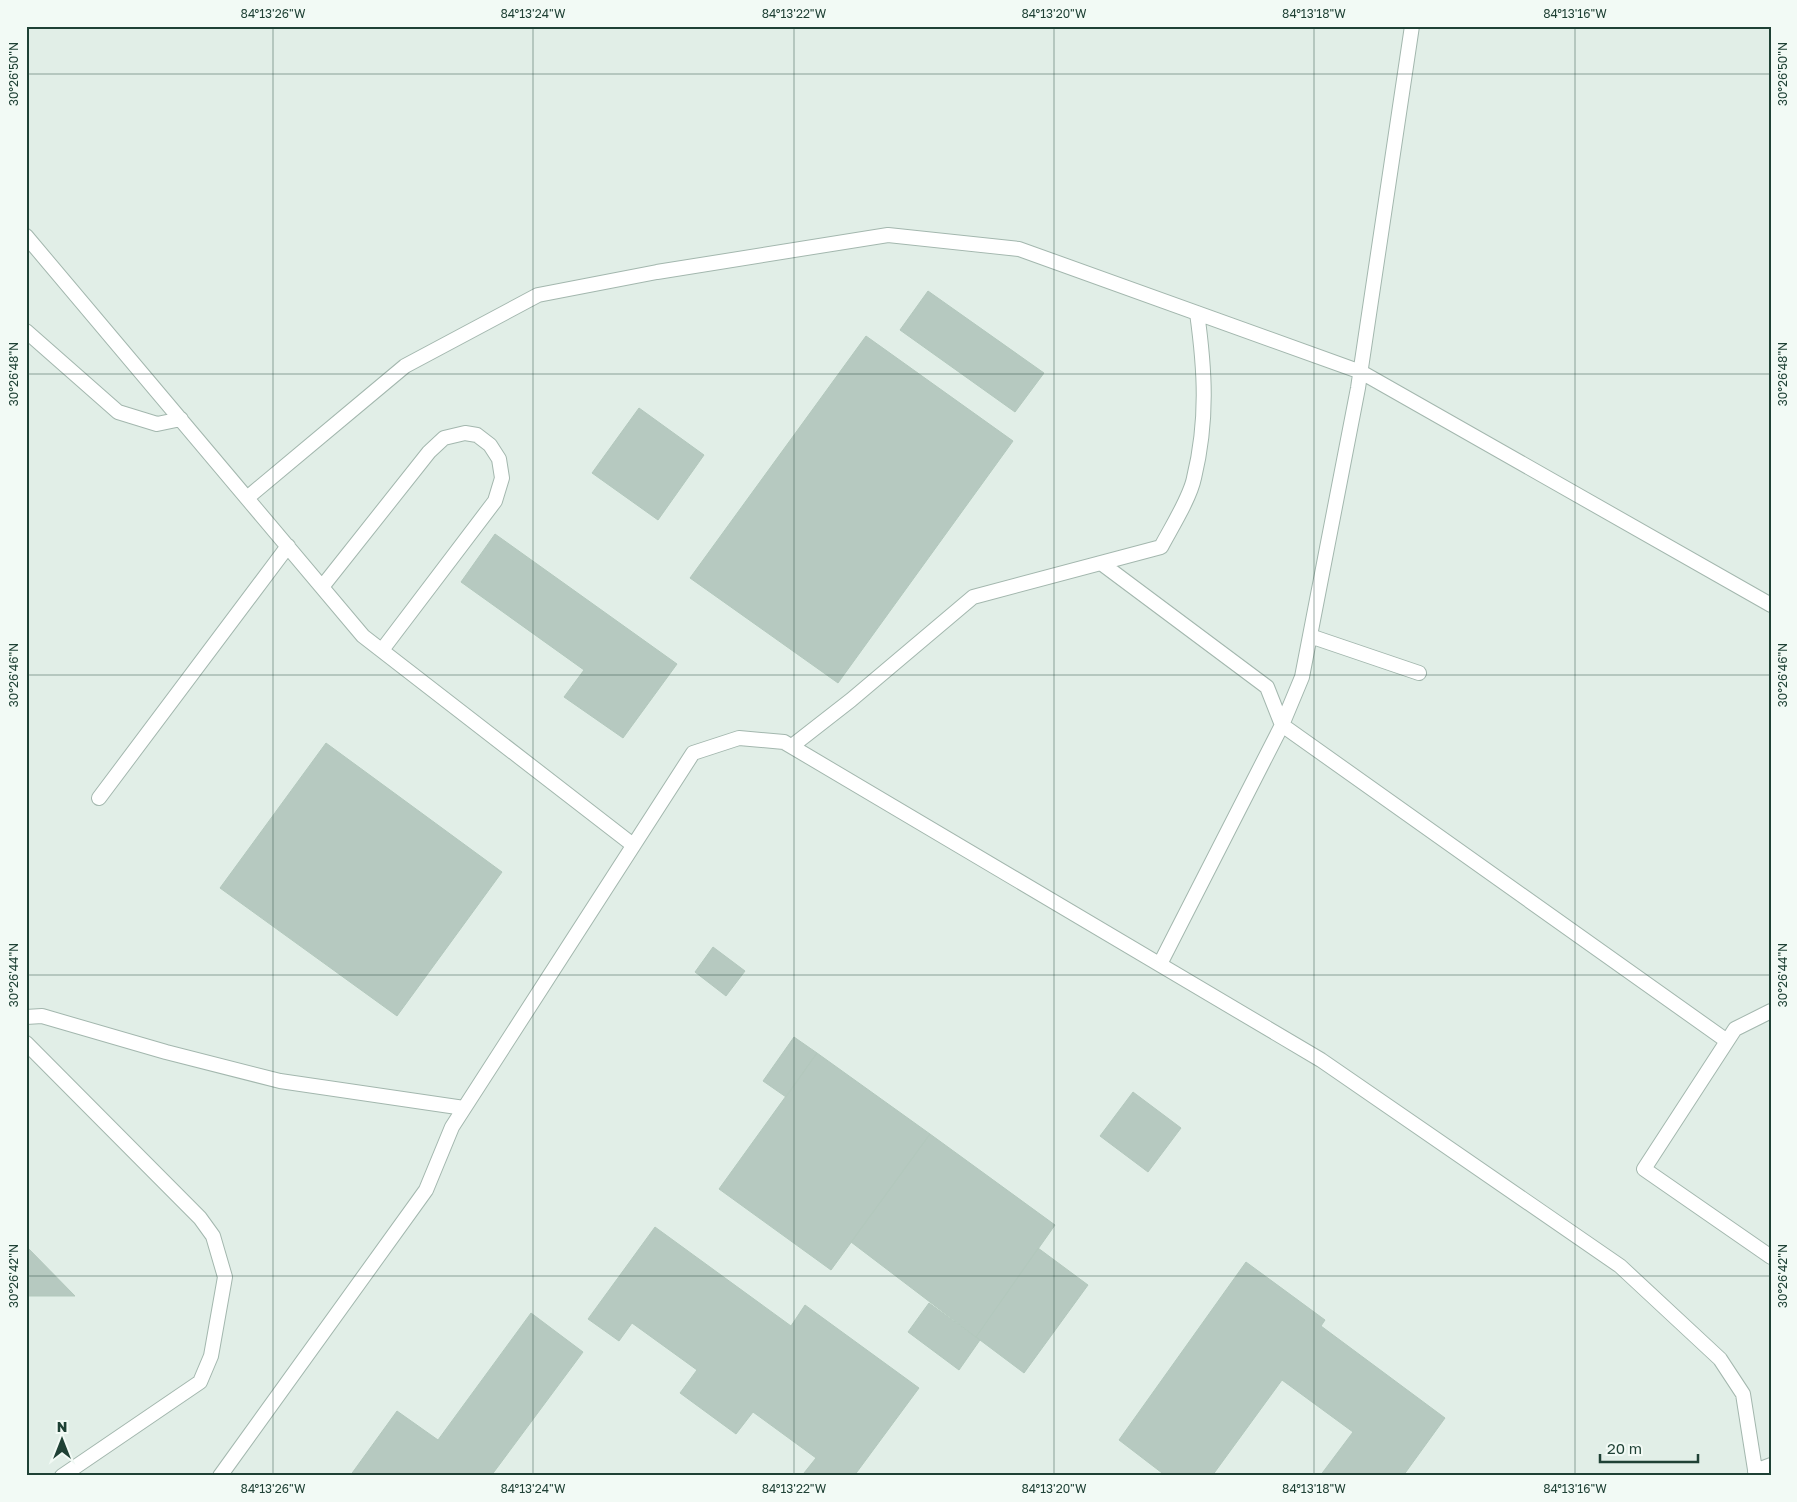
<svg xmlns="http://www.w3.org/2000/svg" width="1797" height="1502" viewBox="0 0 1797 1502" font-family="'Golos Text',sans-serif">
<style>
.building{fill:#b6c9c0;stroke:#b3c8bd}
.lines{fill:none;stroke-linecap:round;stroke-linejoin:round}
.service-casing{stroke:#a3b7ae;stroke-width:16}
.service{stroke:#fff;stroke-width:14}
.ticks{fill:none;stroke:#1f4135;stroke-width:1;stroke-opacity:0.45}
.neatline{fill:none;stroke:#1f4135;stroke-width:2}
.ticks-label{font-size:12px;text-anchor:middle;fill:#1f4135}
</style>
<rect width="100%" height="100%" fill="#e1eee7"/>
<path class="building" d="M928,291L1044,373L1015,412L900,330Z
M866,336L1013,441L838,683L690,578Z
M639,408L704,455L658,520L592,473Z
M495,534L677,664L623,738L564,697L584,670L461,582Z
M326,743L502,872L397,1016L220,888Z
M713,947L745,971L726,996L695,972Z
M794,1037L817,1053L786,1097L763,1081Z
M817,1053L930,1134L831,1270L719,1189Z
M1133,1092L1181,1128L1148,1172L1100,1136Z
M930,1134L1055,1225L976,1337L851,1242Z
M655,1227L791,1326L805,1305L919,1388L854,1476H808L804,1473L816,1458L753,1412L736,1434L680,1393L697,1370L632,1323L619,1341L588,1319Z
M26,1246L75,1296H26Z
M1038,1248L1088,1285L1024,1373L976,1337Z
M1246,1262L1325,1320L1321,1326L1445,1418L1403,1476H1320L1353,1432L1282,1380L1212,1476H1166L1119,1440Z
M929,1303L980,1340L959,1370L908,1332Z
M531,1313L583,1352L491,1476H350L397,1411L438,1440Z"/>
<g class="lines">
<defs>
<path id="service" d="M26,236L363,636L633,845
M26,331L118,412L157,424L181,419
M247,498L405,366L538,295L657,272L888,235L1019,249L1361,372L1771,605
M1101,563L1267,687L1282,725L1727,1041
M322,587L429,452L444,438L465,433L477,435L490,445L499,459L502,478L495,501L382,650
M1310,636L1419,673
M792,746L851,700L973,597L1161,547C1171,528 1190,498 1194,478C1208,420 1205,370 1197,313
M99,798L288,546
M1160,964L1282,725L1302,677L1358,388L1412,26
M1771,1011L1735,1029L1644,1169L1771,1257
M26,1017L42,1016L166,1052L280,1081L464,1108
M26,1043L200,1218L213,1236L225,1277L211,1356L200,1382L62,1476
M1755,1471L1771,1465
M220,1476L426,1190L452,1127L693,753L739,738L784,742L1321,1060L1620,1266L1720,1359L1743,1394L1756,1476"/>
</defs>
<use href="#service" class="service-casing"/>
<use href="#service" class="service"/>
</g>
<path class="ticks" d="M273,26V1476M533,26V1476M794,26V1476M1054,26V1476M1314,26V1476M1575,26V1476M26,74H1771M26,374H1771M26,675H1771M26,975H1771M26,1276H1771"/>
<rect width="1797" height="1502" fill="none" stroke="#f2faf5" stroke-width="55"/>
<g transform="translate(62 1440)" stroke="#f2faf5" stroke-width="4" paint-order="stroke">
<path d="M0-4L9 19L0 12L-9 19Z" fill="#1f4135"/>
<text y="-8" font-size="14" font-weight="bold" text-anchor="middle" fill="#1f4135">N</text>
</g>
<path d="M1600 1454v8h98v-8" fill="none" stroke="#1f4135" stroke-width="2.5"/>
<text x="1607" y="1454" font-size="15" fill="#1f4135" stroke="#f2faf5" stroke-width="4" paint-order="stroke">20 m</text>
<rect x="28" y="28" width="1742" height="1446" class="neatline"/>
<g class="ticks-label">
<text x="273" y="18">84°13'26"W</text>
<text x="533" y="18">84°13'24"W</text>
<text x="794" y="18">84°13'22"W</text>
<text x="1054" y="18">84°13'20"W</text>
<text x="1314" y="18">84°13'18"W</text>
<text x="1575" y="18">84°13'16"W</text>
<text transform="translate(14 74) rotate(-90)" y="4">30°26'50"N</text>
<text transform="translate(1783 74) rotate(-90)" y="4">30°26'50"N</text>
<text transform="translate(14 374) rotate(-90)" y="4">30°26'48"N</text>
<text transform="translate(1783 374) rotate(-90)" y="4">30°26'48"N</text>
<text transform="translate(14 675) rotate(-90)" y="4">30°26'46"N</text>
<text transform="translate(1783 675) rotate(-90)" y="4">30°26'46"N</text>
<text transform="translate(14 975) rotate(-90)" y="4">30°26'44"N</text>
<text transform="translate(1783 975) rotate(-90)" y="4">30°26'44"N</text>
<text transform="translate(14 1276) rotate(-90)" y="4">30°26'42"N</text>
<text transform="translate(1783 1276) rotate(-90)" y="4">30°26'42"N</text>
<text x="273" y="1493">84°13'26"W</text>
<text x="533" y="1493">84°13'24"W</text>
<text x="794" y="1493">84°13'22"W</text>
<text x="1054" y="1493">84°13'20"W</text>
<text x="1314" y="1493">84°13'18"W</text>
<text x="1575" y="1493">84°13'16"W</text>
</g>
</svg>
